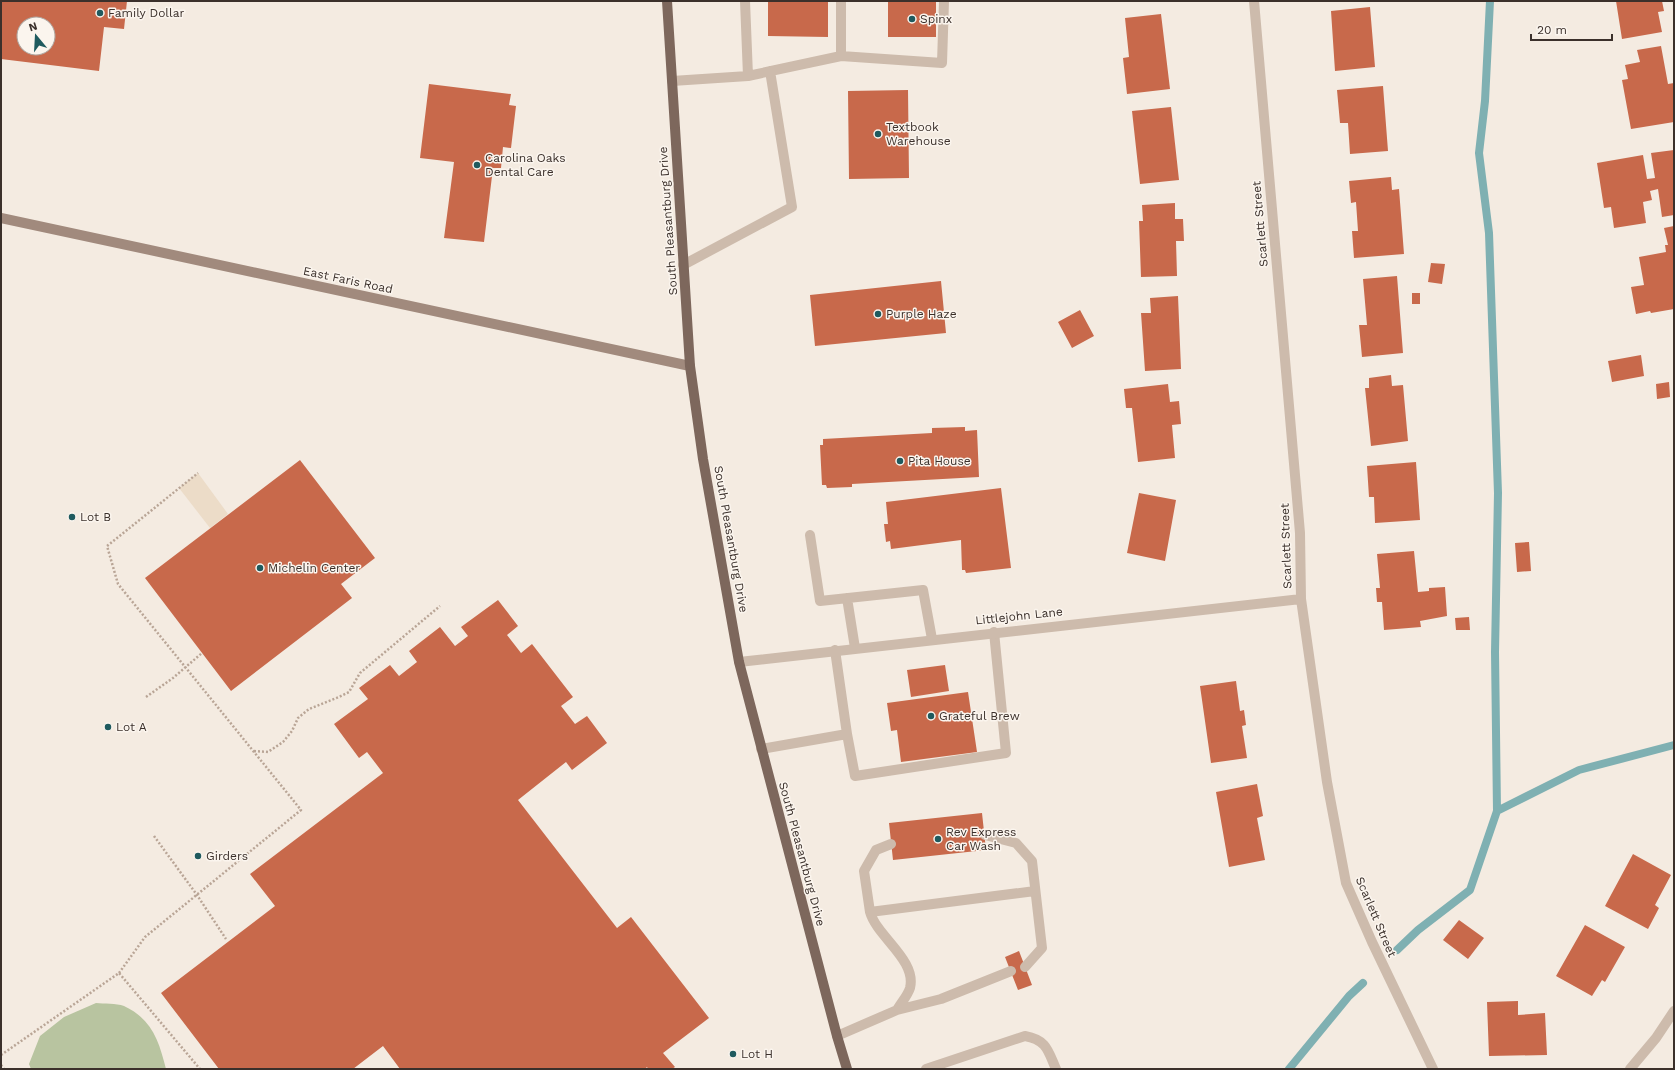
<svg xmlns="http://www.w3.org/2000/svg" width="1675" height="1070" viewBox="0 0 1675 1070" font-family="'Work Sans',sans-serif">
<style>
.green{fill:#b8c4a0}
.plaza{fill:#ecdcc8}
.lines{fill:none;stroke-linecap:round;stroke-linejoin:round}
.stream{stroke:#7fb0b2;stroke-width:8}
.building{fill:#c8694b;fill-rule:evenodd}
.path{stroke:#b9a596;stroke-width:2.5;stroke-dasharray:2 2;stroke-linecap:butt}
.service{stroke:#cdbbac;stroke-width:10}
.minor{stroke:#cdbbac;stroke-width:10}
.secondary{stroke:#a18a7d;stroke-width:10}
.primary{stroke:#7d675c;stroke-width:10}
.poi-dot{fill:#1f5a5e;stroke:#fbf5ee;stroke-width:1.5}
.labels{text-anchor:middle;stroke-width:3;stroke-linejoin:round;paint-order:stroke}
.poi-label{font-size:12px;fill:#3b302b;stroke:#fbf5ee;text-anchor:start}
.street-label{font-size:12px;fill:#3b302b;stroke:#fbf5ee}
</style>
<rect width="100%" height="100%" fill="#f4ebe1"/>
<path class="green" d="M96,1003C104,1004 116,1003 124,1006C152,1019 159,1041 166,1069H31L29,1064L40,1036L64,1017Z"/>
<path class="plaza" d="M198,473L228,514L210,528L179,488Z"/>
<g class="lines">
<path class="stream" d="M1497,811L1579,770L1674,745
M1397,950L1418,930L1470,890L1497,811L1495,652L1498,493L1489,233L1479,153L1485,101L1490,1
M1289,1069L1349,996L1363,983"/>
</g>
<path class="building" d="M1,1H127L124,29L104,27L99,71L1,59ZM24,24H48V48H24Z
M768,1H828V37L768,36Z
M888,1H936V37H888Z
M1616,1H1662L1664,11L1658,12L1662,32L1622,39Z
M1370,7L1375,67L1335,71L1331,11Z
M1161,14L1170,89L1127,94L1123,58L1129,57L1125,18Z
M1661,46L1668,84L1674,83V122L1631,129L1622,80L1628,79L1625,65L1640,62L1637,50Z
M429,84L511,94L509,105L516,106L511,148L503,147L501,168H493L484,242L444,238L454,162L420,158Z
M1383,86L1388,151L1350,154L1348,123H1340L1337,90Z
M908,90L909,178L849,179L848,91Z
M1171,107L1179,180L1140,184L1132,111Z
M1674,150V215L1662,217L1658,189L1650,191L1652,200L1643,202L1646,223L1614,228L1611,207L1604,208L1597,163L1643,155L1647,179L1655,178L1651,153Z
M1391,177L1392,190L1399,189L1404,254L1354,258L1352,231H1358L1356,202L1351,203L1349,181Z
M1175,203V219H1183L1184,241H1176L1177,276L1141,277L1139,221H1143L1142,205Z
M1674,226V309L1651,313L1650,311L1636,314L1631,287L1644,285L1639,257L1666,252L1665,245H1668L1664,228Z
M1431,263L1445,264L1442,284L1428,282Z
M1397,276L1403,353L1362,357L1359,325H1367L1363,279Z
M941,281L946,333L815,346L810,295Z
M1412,293H1420V304H1412Z
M1178,296L1181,369L1145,371L1141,313H1151L1150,298Z
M1080,310L1094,336L1072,348L1058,322Z
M1641,355L1644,376L1612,382L1608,361Z
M1391,375L1392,386L1403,385L1408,441L1371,446L1365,388H1369V378Z
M1669,382L1670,397L1657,399L1656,384Z
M1168,384L1170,402L1179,401L1181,424L1172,425L1175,458L1138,462L1132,408H1126L1124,389Z
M965,427V431L977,430L979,477L852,484V487L827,488L826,485H822L820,445H823V439L932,433V428Z
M300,460L375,558L341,584L352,598L231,691L145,578Z
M1416,462L1420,520L1375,523L1374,497H1369L1367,466Z
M1001,488L1011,568L966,573L965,570H962L961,540L891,549L890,541L886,542L884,524H888L886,502Z
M1139,493L1176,500L1165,561L1127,553Z
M1529,542L1531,571L1517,572L1515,543Z
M1414,551L1418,592L1429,591V588L1445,587L1447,616L1420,621L1421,627L1384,630L1382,602H1377L1376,588H1380L1377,554Z
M498,600L518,626L507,635L521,653L532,644L573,697L561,706L575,724L587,716L607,743L572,770L566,762L518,800L617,928L631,917L709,1018L663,1053L675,1067L672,1069H648L647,1067L645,1069H400L383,1046L353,1069H219L161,993L275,906L250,874L383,773L367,752L359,758L334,724L368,699L359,688L390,665L399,676L417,662L409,651L440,627L455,646L468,636L461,627Z
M1469,617L1470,630H1456L1455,618Z
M945,665L949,691L911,697L907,670Z
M1236,681L1240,711L1244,710L1246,725L1242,726L1247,758L1211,763L1200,686Z
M968,692L977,752L901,762L897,730L891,731L887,703Z
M1257,784L1263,816L1257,818L1265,860L1229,867L1216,792Z
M982,813L986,850L893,860L889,823Z
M1633,854L1671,875L1655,905L1659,908L1648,929L1605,906Z
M1459,920L1484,938L1468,959L1443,940Z
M1585,925L1625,947L1605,982L1602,980L1592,996L1556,976Z
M1019,951L1032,985L1018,990L1005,957Z
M1518,1001V1015L1545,1013L1547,1055L1489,1056L1487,1002Z"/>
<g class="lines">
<path class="path" d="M146,697L173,678L202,653
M254,751L268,752L283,742L292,731L298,718L309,709L339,697L349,692L360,673L440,606
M154,836L197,895L226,939
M119,973L145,937L301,810L118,584L107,546L198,473
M1,1055L119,973L200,1069
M1,1065L4,1069"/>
<path class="service" d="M841,56V1
M748,76L841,56L942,63L944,1
M672,81L748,76L745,1
M683,265L792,207L770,71
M810,535L820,601L923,590L932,639
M847,598L855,648
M847,734L855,776L1006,753L994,632
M761,749L847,734L835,650
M985,835L1016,843L1032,861L1042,948L1025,967
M870,912L864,871L876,850L891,844
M897,1010C901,1003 908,995 910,988C917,960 877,937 870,912L1035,891
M837,1036L897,1010L941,999L1011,971
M926,1069L1025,1036C1047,1040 1048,1051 1056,1069"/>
<path class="minor" d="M1254,1L1300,533L1301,599L1327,782L1346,883L1372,942L1433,1069
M739,662L1301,599
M1630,1069L1656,1038L1674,1011"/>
<path class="secondary" d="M1,218L690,366"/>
<path class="primary" d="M667,1L690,366L703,459L739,662L837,1036L847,1069"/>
</g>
<g class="poi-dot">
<circle cx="100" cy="13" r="4"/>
<circle cx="912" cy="19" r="4"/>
<circle cx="878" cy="134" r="4"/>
<circle cx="477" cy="165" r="4"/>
<circle cx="878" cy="314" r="4"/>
<circle cx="900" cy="461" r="4"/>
<circle cx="72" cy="517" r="4"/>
<circle cx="260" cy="568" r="4"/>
<circle cx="931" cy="716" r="4"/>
<circle cx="108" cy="727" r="4"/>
<circle cx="938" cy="839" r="4"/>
<circle cx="198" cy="856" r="4"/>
<circle cx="733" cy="1054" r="4"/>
</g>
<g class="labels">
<g class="poi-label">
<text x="108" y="17">Family Dollar</text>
<text x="920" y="23">Spinx</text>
<text x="886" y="131">Textbook<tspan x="886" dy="14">Warehouse</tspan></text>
<text x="485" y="162">Carolina Oaks<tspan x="485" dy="14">Dental Care</tspan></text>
<text x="886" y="318">Purple Haze</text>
<text x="908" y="465">Pita House</text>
<text x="80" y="521">Lot B</text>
<text x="268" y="572">Michelin Center</text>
<text x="939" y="720">Grateful Brew</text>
<text x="116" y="731">Lot A</text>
<text x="946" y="836">Rev Express<tspan x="946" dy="14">Car Wash</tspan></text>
<text x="206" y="860">Girders</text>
<text x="741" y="1058">Lot H</text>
</g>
<g class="street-label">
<text transform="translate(668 221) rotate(-94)" y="4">South Pleasantburg Drive</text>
<text transform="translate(1260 224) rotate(-95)" y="4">Scarlett Street</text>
<text transform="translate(348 280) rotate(12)" y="4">East Faris Road</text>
<text transform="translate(731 539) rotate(80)" y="4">South Pleasantburg Drive</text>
<text transform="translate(1286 546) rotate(-92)" y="4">Scarlett Street</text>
<text transform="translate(1019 616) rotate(-6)" y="4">Littlejohn Lane</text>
<text transform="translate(802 854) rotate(75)" y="4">South Pleasantburg Drive</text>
<text transform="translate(1376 917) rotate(67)" y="4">Scarlett Street</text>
</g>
</g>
<rect width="1675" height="1070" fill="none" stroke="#3b302b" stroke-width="4"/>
<g transform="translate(36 36) rotate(342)"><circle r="19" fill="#fbf5ee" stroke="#aea6a0"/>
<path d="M0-3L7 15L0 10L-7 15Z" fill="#1f5a5e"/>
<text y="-6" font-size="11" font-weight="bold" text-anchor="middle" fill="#3b302b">N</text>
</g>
<path d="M1531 34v6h81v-6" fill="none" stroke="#3b302b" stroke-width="2"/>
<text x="1537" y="34" font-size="12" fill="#3b302b" stroke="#fbf5ee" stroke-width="3" paint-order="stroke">20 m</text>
</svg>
